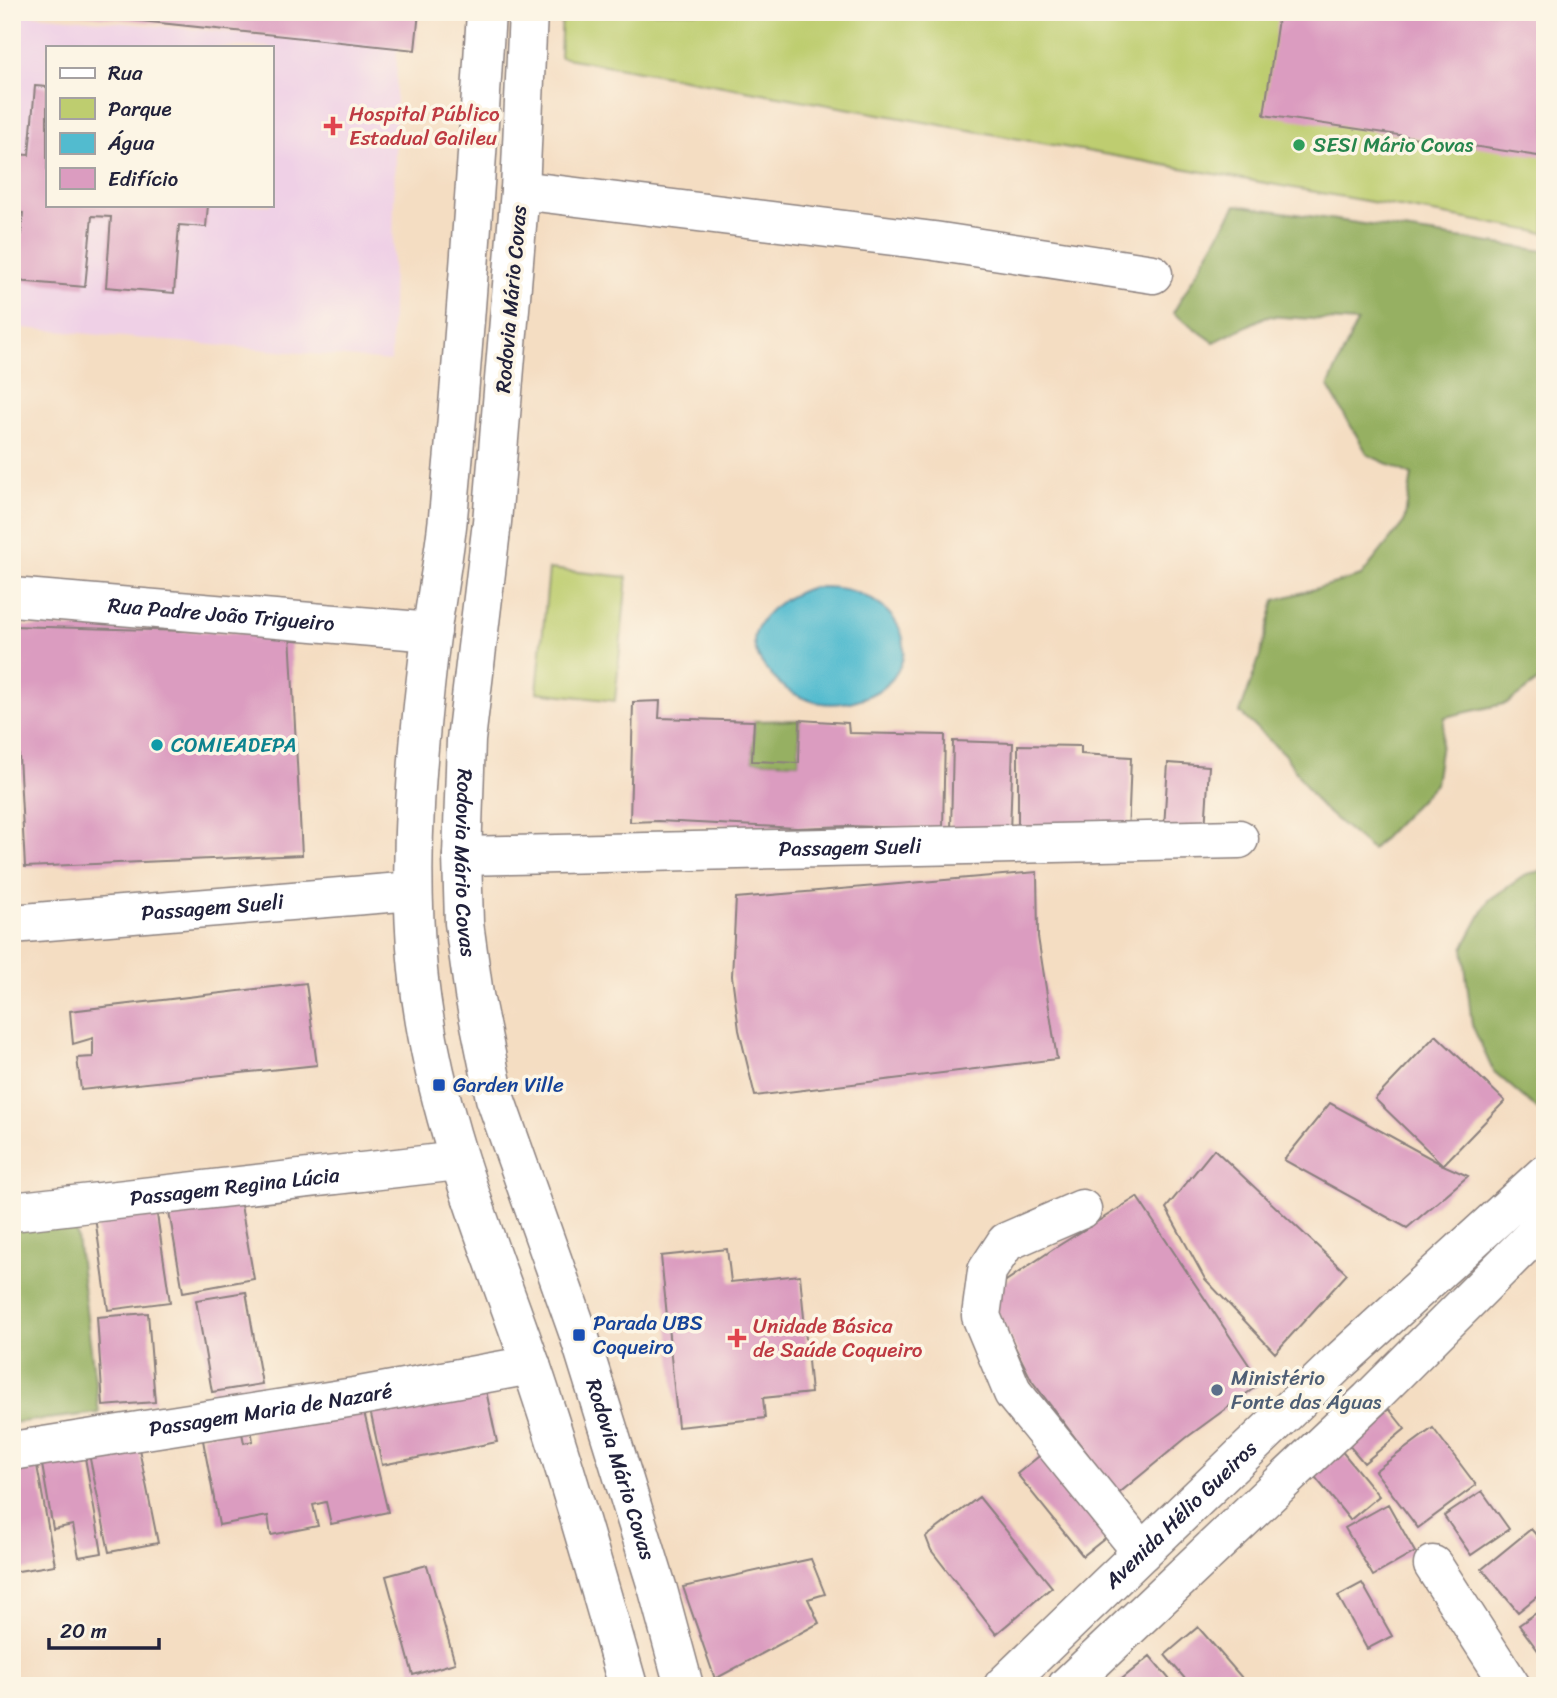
<svg xmlns="http://www.w3.org/2000/svg" width="1557" height="1698" viewBox="0 0 1557 1698" font-family="Sriracha,sans-serif">
<style>
.built{fill:#efd0e6;fill-rule:evenodd}
.green{fill:#becd6f;stroke:#707855;stroke-width:2}
.forest{fill:#96b062;stroke:#5c694e;stroke-width:2}
.water{fill:#52bbcf;stroke:#3a6e85;stroke-width:2}
.building{fill:#db9cc0}
.lines{fill:none;stroke-linecap:round;stroke-linejoin:round}
.minor-casing{stroke:#8b807e;stroke-width:41}
.major-casing{stroke:#8b807e;stroke-width:41}
.minor{stroke:#fff;stroke-width:38}
.major{stroke:#fff;stroke-width:38}
.health-dot{fill:#e0444e;stroke:#fcf5e5;stroke-width:2.5}
.leisure-dot{fill:#2e9e5b;stroke:#fcf5e5;stroke-width:2.5}
.culture-dot{fill:#0f9aa8;stroke:#fcf5e5;stroke-width:2.5}
.transit-dot{fill:#1a4fb4;stroke:#fcf5e5;stroke-width:2.5}
.service-dot{fill:#5c6f8a;stroke:#fcf5e5;stroke-width:2.5}
.labels{text-anchor:middle;stroke-width:7;stroke-linejoin:round;paint-order:stroke}
.health-label{font-size:21px;fill:#be3a42;stroke:#fcf5e5;text-anchor:start}
.leisure-label{font-size:21px;fill:#27864d;stroke:#fcf5e5;text-anchor:start}
.street-label{font-size:21px;fill:#22223b;stroke:#fcf5e5}
.culture-label{font-size:21px;fill:#0d838f;stroke:#fcf5e5;text-anchor:start}
.transit-label{font-size:21px;fill:#164399;stroke:#fcf5e5;text-anchor:start}
.service-label{font-size:21px;fill:#4e5e75;stroke:#fcf5e5;text-anchor:start}
</style>
<rect width="100%" height="100%" fill="#fcf5e5"/>
<filter id="ink" filterUnits="userSpaceOnUse"><feTurbulence type="fractalNoise" baseFrequency=".0143" numOctaves="2"/><feDisplacementMap in="SourceGraphic" scale="14" xChannelSelector="R" yChannelSelector="G"/><feConvolveMatrix kernelMatrix="1 2 1 2 8 2 1 2 1" color-interpolation-filters="sRGB"/></filter>
<filter id="wash" filterUnits="userSpaceOnUse"><feTurbulence type="fractalNoise" baseFrequency=".00686" numOctaves="4" result="noise"/><feDisplacementMap in="SourceGraphic" scale="28" xChannelSelector="R" yChannelSelector="G"/><feGaussianBlur stdDeviation="1.57" result="paint"/><feColorMatrix in="noise" values="0 0 0 0 0 0 0 0 0 0 0 0 0 0 0 0 0 1.4 0 .05"/><feComposite in="paint" operator="in"/></filter>
<g filter="url(#wash)">
<rect width="100%" height="100%" fill="#f4ddc2"/>
<path class="built" d="M12,13L397,47L391,361L12,327ZM47,47H271V205H47Z"/>
<path class="green" d="M562,12H1545V233L560,57Z
M549,569L627,577L615,701L537,692Z"/>
<path class="forest" d="M1236,205L1545,251V676L1508,703L1445,717L1435,784L1372,850L1319,805L1284,754L1240,713L1260,656L1275,600L1361,576L1404,522L1412,475L1368,455L1328,387L1357,322L1267,316L1214,342L1173,313Z
M800,720L799,763L752,761L754,721Z
M1545,870V1115H1544L1493,1071L1472,1025L1463,948L1489,900L1527,874Z
M74,1214L99,1413L12,1423V1222Z"/>
<path class="water" d="M813,587C828,587 841,587 855,592C893,606 920,641 893,678C884,689 870,696 857,700C820,711 786,697 764,666C757,657 751,643 756,631C765,608 791,594 813,587Z"/>
<g id="blocks">
<path class="building" d="M75,12H419L415,50L75,14Z
M1279,12H1545V157L1264,115Z
M35,86L47,87V205H208L206,227L179,225L174,293L106,287L111,217L92,216L85,287L17,281L23,213L12,212V154L29,155Z
M12,89H19L14,137H12Z
M12,626L290,634L302,855L25,867Z
M660,701L659,718L754,721L752,761L799,763L800,720L848,723L849,733L945,735L943,829L847,826L797,828L658,821L630,822L633,702Z
M953,741L1013,743L1010,833L951,831Z
M1018,745L1081,746V754L1131,757L1128,835L1018,832Z
M1168,763L1209,766L1205,831L1164,828Z
M1037,872L1038,937L1057,1059L755,1096L739,1030L732,976L736,898Z
M306,983L317,1065L81,1090L77,1058L93,1057V1038L73,1044L70,1011Z
M1436,1035L1505,1101L1443,1165L1468,1176L1407,1228L1284,1160L1330,1103L1443,1165L1375,1099Z
M1214,1149L1347,1274L1275,1353L1205,1279L1166,1208Z
M238,1188L254,1279L183,1292L167,1200Z
M1137,1197L1261,1383L1186,1438L1118,1494L1032,1381L988,1293L1058,1246Z
M155,1201L170,1302L108,1310L94,1210Z
M727,1249L731,1282L800,1275L811,1393L763,1398L765,1418L678,1427L661,1256Z
M246,1292L262,1384L212,1392L196,1300Z
M148,1313L155,1402L103,1406L97,1317Z
M485,1386L497,1442L382,1465L370,1410Z
M363,1408L388,1512L331,1524L326,1502L313,1505L318,1526L271,1535L268,1516L219,1525L202,1435L241,1428L244,1443L253,1441L251,1429Z
M1389,1409L1405,1429L1364,1463L1347,1443Z
M1433,1428L1476,1485L1418,1528L1375,1471Z
M138,1444L158,1543L109,1552L89,1454Z
M1048,1449L1114,1531L1083,1556L1017,1474Z
M1340,1449L1379,1496L1350,1520L1311,1472Z
M84,1452L102,1553L79,1557L73,1525L53,1529L41,1459Z
M36,1460L55,1565L12,1572V1464Z
M1482,1491L1509,1529L1471,1555L1444,1516Z
M979,1497L1052,1587L996,1634L931,1550L926,1537Z
M1388,1504L1415,1552L1373,1576L1345,1528Z
M1531,1529L1545,1545V1590L1518,1612L1482,1569Z
M811,1559L825,1594L808,1599L819,1623L715,1679L683,1587Z
M427,1565L455,1663L413,1675L386,1576Z
M1362,1583L1392,1636L1367,1649L1338,1596Z
M1545,1607V1660L1519,1625Z
M1198,1627L1249,1686H1191L1165,1655Z
M1150,1656L1175,1686H1119L1117,1683Z"/>
</g>
</g>
<g filter="url(#ink)">
<use href="#blocks" fill-opacity="0" stroke="#8b807e" stroke-width="2"/>
<g class="lines">
<defs>
<g id="minor">
<path d="M520,190L934,241L1153,274"/>
<path id="s1" d="M12,597L432,632"/>
<path id="s2" d="M462,856L1239,839"/>
<path id="s3" d="M12,924L413,891"/>
<path d="M1082,1209L1006,1242L987,1271L981,1316L1013,1393L1142,1552"/>
<path id="s4" d="M12,1212L458,1161"/>
<path id="s5" d="M12,1451L354,1397L531,1365"/>
<path d="M1433,1565L1511,1686"/>
</g>
<g id="major">
<path d="M486,12C476,181 464,349 448,517C444,557 436,597 431,636C417,748 407,858 418,970C431,1108 486,1236 531,1365C567,1471 597,1578 628,1686"/>
<path id="s6" d="M528,12L520,190L492,522L466,740L462,856L464,923L474,995L495,1098L579,1335L658,1590L684,1686"/>
<path id="s7" d="M1003,1686L1339,1362L1545,1174"/>
<path d="M1067,1686L1369,1400L1545,1224"/>
</g>
</defs>
<use href="#minor" class="minor-casing"/>
<use href="#major" class="major-casing"/>
<use href="#minor" class="minor"/>
<use href="#major" class="major"/>
</g>
</g>
<g class="health-dot">
<path d="M329.5 115.5h7v7h7v7h-7v7h-7v-7h-7v-7h7z"/>
<path d="M733.5 1327.5h7v7h7v7h-7v7h-7v-7h-7v-7h7z"/>
</g>
<circle class="leisure-dot" cx="1299" cy="145" r="7"/>
<circle class="culture-dot" cx="157" cy="745" r="7"/>
<g class="transit-dot">
<rect x="432" y="1078" width="14" height="14" rx="3.5"/>
<rect x="572" y="1328" width="14" height="14" rx="3.5"/>
</g>
<circle class="service-dot" cx="1217" cy="1390" r="7"/>
<g class="labels">
<g class="health-label">
<text x="349" y="121">Hospital Público<tspan x="349" dy="24">Estadual Galileu</tspan></text>
<text x="753" y="1333">Unidade Básica<tspan x="753" dy="24">de Saúde Coqueiro</tspan></text>
</g>
<g class="leisure-label">
<text x="1313" y="152">SESI Mário Covas</text>
</g>
<g class="street-label">
<text transform="translate(511 299) rotate(-85)" y="7">Rodovia Mário Covas</text>
<text dy="7" stroke="none"><textPath href="#s1" startOffset="210">Rua Padre João Trigueiro</textPath></text>
<text dy="7" stroke="none"><textPath href="#s2" startOffset="388">Passagem Sueli</textPath></text>
<text dy="7" stroke="none"><textPath href="#s6" startOffset="854">Rodovia Mário Covas</textPath></text>
<text dy="7" stroke="none"><textPath href="#s3" startOffset="201">Passagem Sueli</textPath></text>
<text dy="7" stroke="none"><textPath href="#s4" startOffset="224">Passagem Regina Lúcia</textPath></text>
<text dy="7" stroke="none"><textPath href="#s5" startOffset="262">Passagem Maria de Nazaré</textPath></text>
<text dy="7" stroke="none"><textPath href="#s6" startOffset="1484">Rodovia Mário Covas</textPath></text>
<text dy="7" stroke="none"><textPath href="#s7" startOffset="247">Avenida Hélio Gueiros</textPath></text>
</g>
<g class="culture-label">
<text x="171" y="752">COMIEADEPA</text>
</g>
<g class="transit-label">
<text x="453" y="1092">Garden Ville</text>
<text x="593" y="1330">Parada UBS<tspan x="593" dy="24">Coqueiro</tspan></text>
</g>
<g class="service-label">
<text x="1231" y="1385">Ministério<tspan x="1231" dy="24">Fonte das Águas</tspan></text>
</g>
</g>
<rect width="1557" height="1698" fill="none" stroke="#fcf5e5" stroke-width="42"/>
<rect x="46" y="46" width="228" height="161" fill="#fcf5e5" stroke="#a5a1a1" stroke-width="2"/>
<rect x="60" y="68" width="35" height="10" fill="#ffffff" stroke="#a5a1a1" stroke-width="2"/>
<text x="108" y="80" font-size="21" fill="#22223b">Rua</text>
<rect x="60" y="98" width="35" height="21" fill="#becd6f" stroke="#a5a1a1" stroke-width="2"/>
<text x="108" y="116" font-size="21" fill="#22223b">Parque</text>
<rect x="60" y="133" width="35" height="21" fill="#52bbcf" stroke="#a5a1a1" stroke-width="2"/>
<text x="108" y="150" font-size="21" fill="#22223b">Água</text>
<rect x="60" y="168" width="35" height="21" fill="#db9cc0" stroke="#a5a1a1" stroke-width="2"/>
<text x="108" y="186" font-size="21" fill="#22223b">Edifício</text>
<path d="M49 1638v10h110v-10" fill="none" stroke="#22223b" stroke-width="3.5"/>
<text x="60" y="1638" font-size="21" fill="#22223b" stroke="#fcf5e5" stroke-width="5" paint-order="stroke">20 m</text>
</svg>
